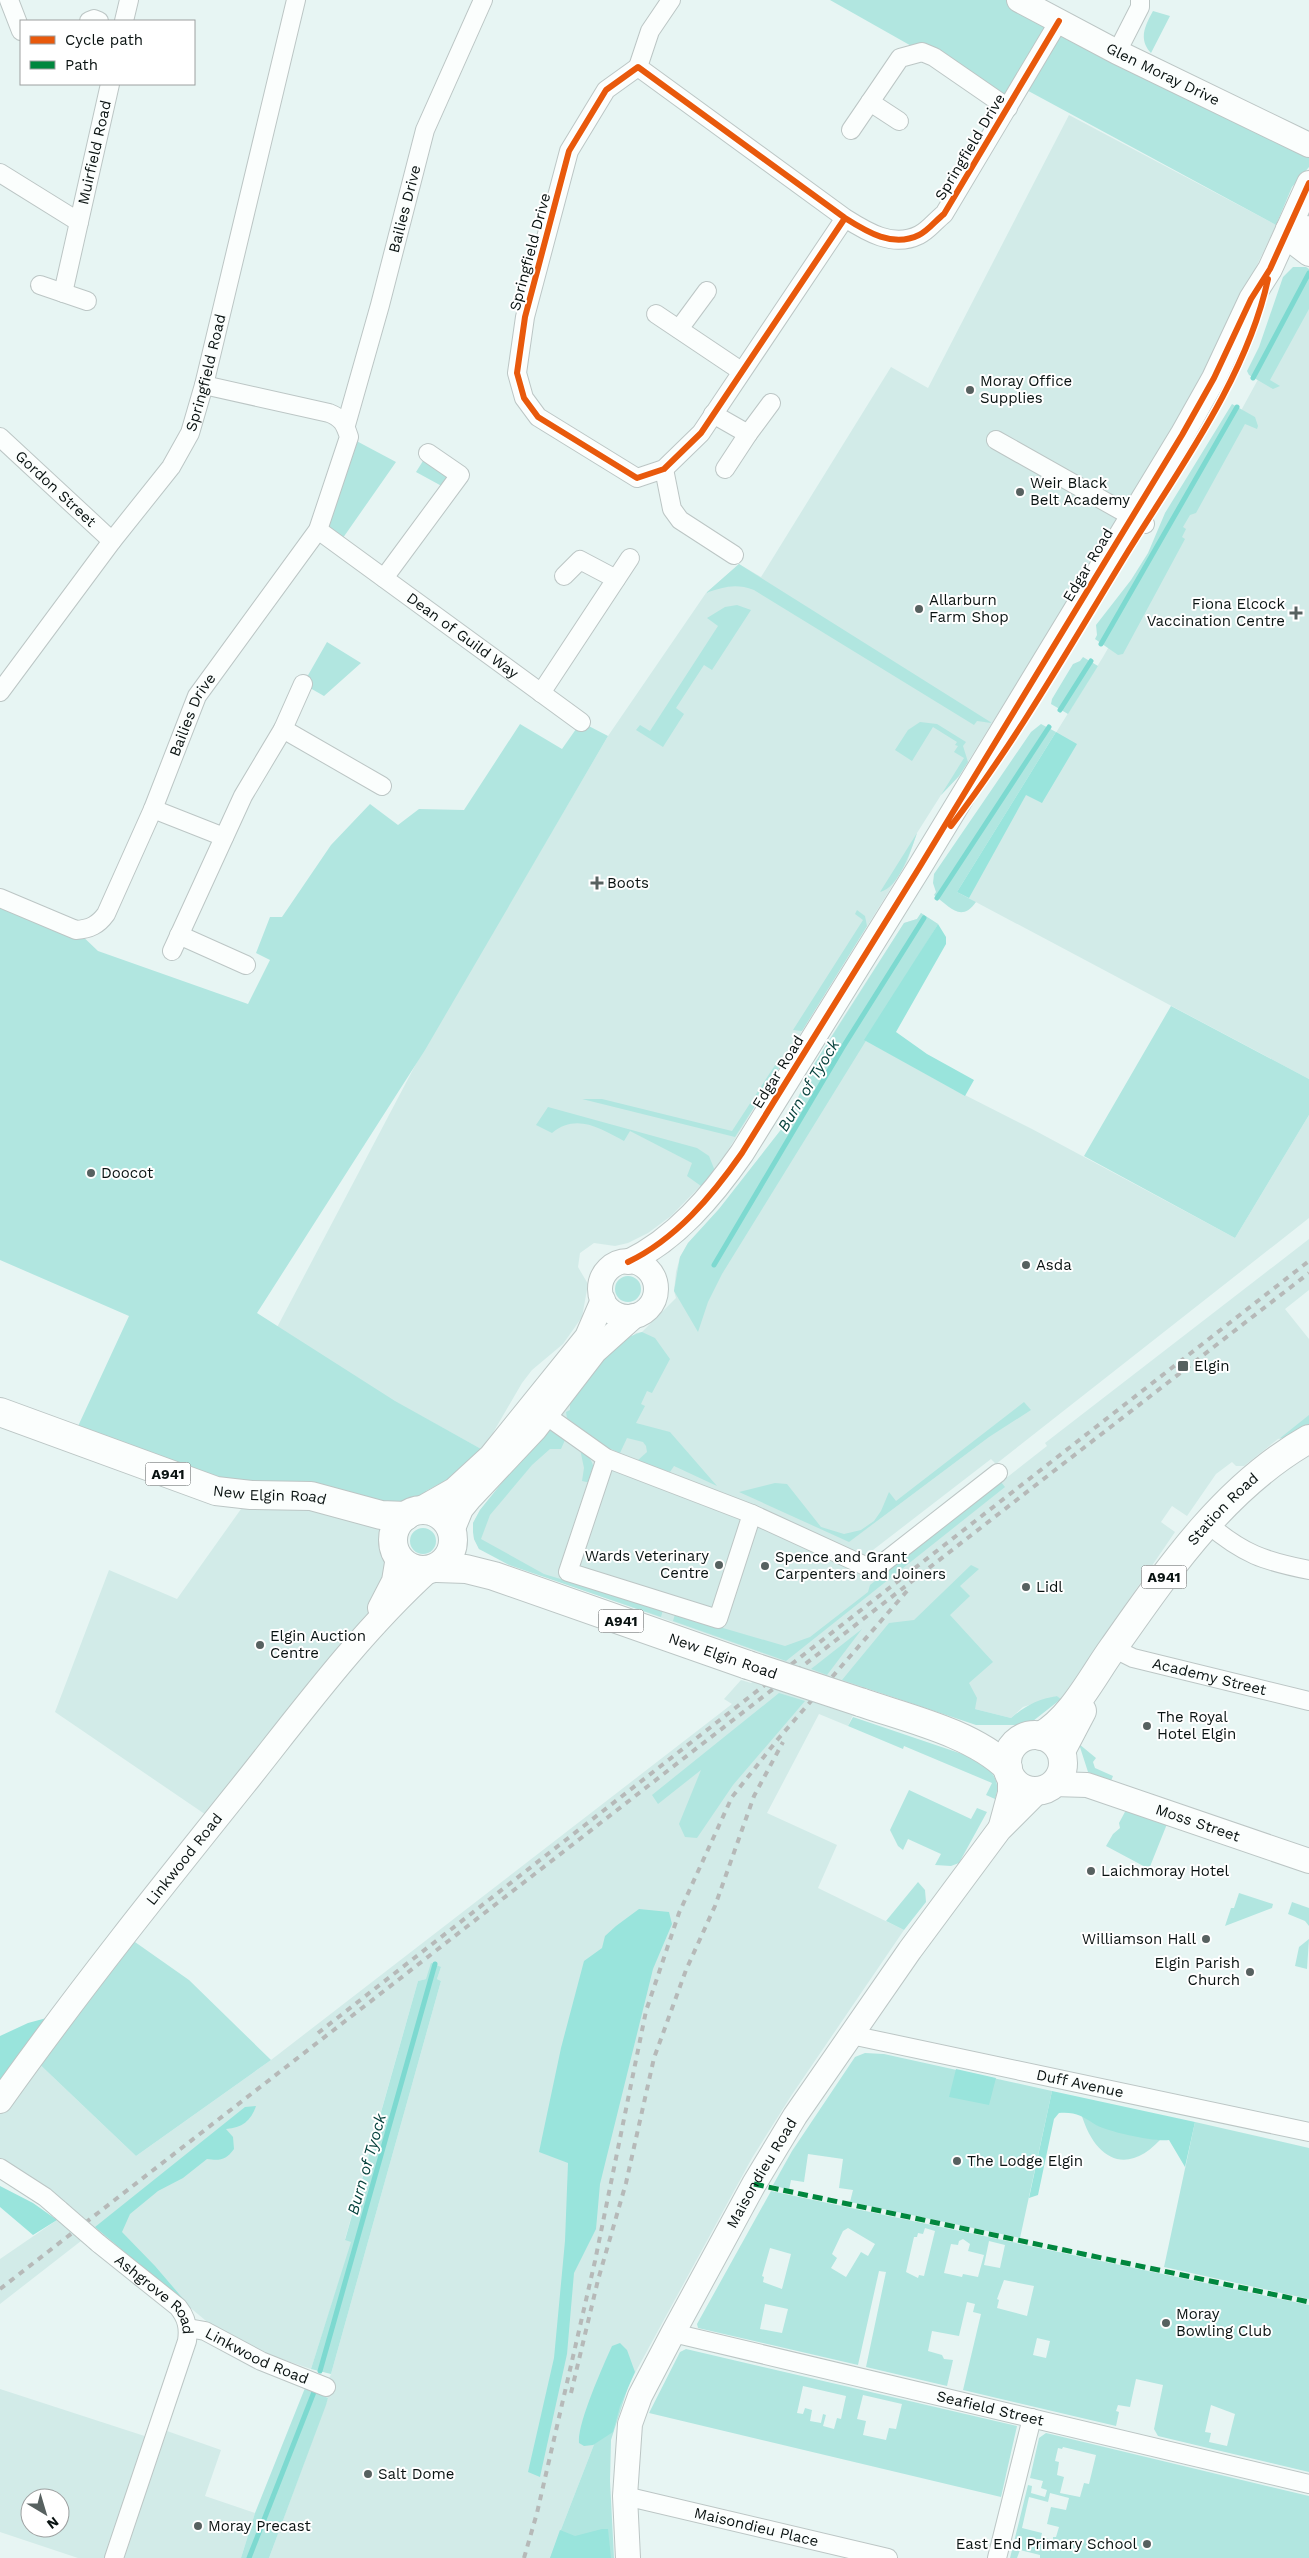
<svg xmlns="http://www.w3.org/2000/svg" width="1309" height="2558" viewBox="0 0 1309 2558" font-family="'Work Sans',sans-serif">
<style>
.built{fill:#d2ebe8;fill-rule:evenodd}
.green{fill:#b1e6e0;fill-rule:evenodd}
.forest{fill:#99e4dc}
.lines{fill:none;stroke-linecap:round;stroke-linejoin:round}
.stream{stroke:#7dd9d0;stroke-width:5}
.street-casing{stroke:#bcc6c5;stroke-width:20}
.secondary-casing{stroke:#bcc6c5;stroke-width:26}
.primary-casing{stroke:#bcc6c5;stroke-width:30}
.street{stroke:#fbfefd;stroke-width:18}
.secondary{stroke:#fbfefd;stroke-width:24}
.primary{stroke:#fbfefd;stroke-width:28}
.rail{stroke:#b6b9b8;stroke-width:4;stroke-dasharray:6 6;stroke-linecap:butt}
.street-bridge-casing{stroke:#bcc6c5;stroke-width:20;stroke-linecap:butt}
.primary-bridge-casing{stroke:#bcc6c5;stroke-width:30;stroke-linecap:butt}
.street-bridge{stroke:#fbfefd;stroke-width:18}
.primary-bridge{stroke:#fbfefd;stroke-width:28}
.quiet{stroke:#00873e;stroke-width:5;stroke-dasharray:10 5;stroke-linecap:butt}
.cycleway-casing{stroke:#fff;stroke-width:9}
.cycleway{stroke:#e8590c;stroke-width:6}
.poi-dot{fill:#576160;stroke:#fff;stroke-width:2}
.labels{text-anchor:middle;stroke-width:4;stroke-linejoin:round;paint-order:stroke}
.shield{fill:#fff;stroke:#535958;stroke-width:1}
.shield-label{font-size:14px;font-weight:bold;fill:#091211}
.street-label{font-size:15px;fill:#091211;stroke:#fff}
.poi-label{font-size:15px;fill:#091211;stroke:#fff;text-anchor:start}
.water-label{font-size:16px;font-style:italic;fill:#08433e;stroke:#fff}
</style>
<rect width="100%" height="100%" fill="#e7f5f3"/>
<path class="built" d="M1069,115L1276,225L1206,373L1153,464L959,776L941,795L917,833L907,862L715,1171L671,1216L648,1233L628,1243L615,1246L594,1243L580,1253L578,1267L588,1284L582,1317L563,1344L532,1370L522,1383L483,1450L273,1335L418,1060L608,736L706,593L739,564L761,577L891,367L928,388Z
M1309,286V1079L957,892L1103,657L1183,517Z
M921,913L938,924L865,1040L953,1089L1032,1129L1235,1238L1309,1115V1218L996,1464L991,1459L873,1550L890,1569L1047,1446L1045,1443L1309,1239V1290L1285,1309L1309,1339V1429L1278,1439L1244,1466H1236L1232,1462L1216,1474L1187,1516L1172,1506L1161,1522L1175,1532L1061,1699L1057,1696L1023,1707L1011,1718L975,1709L865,1688L848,1726L819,1714L767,1813L837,1845L818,1888L904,1930L791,2096L752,2158L629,2384L619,2380L550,2558H269L328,2398L322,2395L331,2374L441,1981L437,1979L441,1967L426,1979L418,1981L345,2239L352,2241L311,2369L264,2353L211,2325L104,2236L92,2250L81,2241L0,2304V2259L57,2220L54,2217L60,2210L0,2168V2098L32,2057L136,2156L271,2060L732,1704L724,1699L741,1680L751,1683L781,1660L540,1575L479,1549L474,1539L473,1523L480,1510L569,1399L636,1333L642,1332L676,1298L674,1291L676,1272L680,1257L688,1243L719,1209L787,1122L811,1069L839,1024L904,923L917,919Z
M251,1495L398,1523L394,1531V1547L405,1565L409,1568L373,1624L215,1821L55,1712L109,1570L177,1599Z
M0,2389L163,2442L167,2431L221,2450L205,2496L255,2513L241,2558H78L0,2532ZM30,2498H60V2528H30Z"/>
<path class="green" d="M830,0H1019L1309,145V167L1292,187L1276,225L1021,87L1008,108L922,52Z
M1153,11L1170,16L1151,53C1138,39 1145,26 1153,11Z
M1293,267H1306L1309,269V309L1270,380L1280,386L1273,389L1249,375L1247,371L1259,347L1283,277Z
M1232,404L1255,417L1258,426L1257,429L1245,424L1196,513L1190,515L1183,527L1186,529L1182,537L1185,539L1123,654L1118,655L1095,639L1097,635L1096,625L1131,580L1148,553L1165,513Z
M349,437L396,462L338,545L318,530Z
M428,453L460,475L449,490L416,472Z
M739,564L992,723L977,721L974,725L754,590C735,583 724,587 706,593Z
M737,605L751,610L712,670L704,665L676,708L684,714L663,747L636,730L640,725L650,731L718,626L707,618L725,607Z
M327,642L361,663L324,696L303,684Z
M1083,657L1098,666L1068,714L1051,704L1052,699L1073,664L1080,661Z
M581,722L608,736L425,1050L257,1313L395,1401L483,1450L454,1476L426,1491L441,1515L435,1512L216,1491L73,1437L129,1316L0,1260V898L76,930L98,951L248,1004L270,960L256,953L270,917H282L331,845L370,804L398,825L419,809L464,810L520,724L562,749Z
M920,722L937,724L966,742L963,746L968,762L959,776L941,795L964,758L954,752L958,746L955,745L957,742L933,727L912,761L895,750L908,730Z
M1041,724L1056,732L957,892L976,902C961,923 950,907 934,895L936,892L933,883L934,874L1031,732Z
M917,833C911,850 899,888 880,892Z
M857,910L865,916L867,926L802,1031L793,1030L863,920L855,914Z
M921,913L938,924L722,1274L708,1302L698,1332L674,1291L680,1257L688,1243L719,1209L787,1122L811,1069L904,923L917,919Z
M1171,1006L1309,1079V1115L1235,1238L1084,1156Z
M781,1056L783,1062L735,1137L582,1099H602L732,1131Z
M548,1107L697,1148L709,1156L715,1171L701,1186L687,1176L692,1163L630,1131L624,1141C600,1128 576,1113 552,1133L536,1125Z
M615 1289a13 13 0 1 1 26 0a13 13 0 1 1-26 0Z
M642,1332L655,1338L670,1359L652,1393L647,1391L641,1404L645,1406L636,1423L670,1432L717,1486L674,1466L670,1472L637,1461L647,1452L646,1446L643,1442L627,1438L620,1453L604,1446L567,1418L566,1412L570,1410V1402C590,1377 609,1341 642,1332Z
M1024,1402L1031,1410L989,1437L849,1542L739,1492L775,1483L787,1484L821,1527L844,1534L861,1530L874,1521L881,1511L889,1492L896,1501Z
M1309,1415V1429L1279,1439Z
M551,1431L565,1440L561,1449H550L532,1465L490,1515L481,1539L544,1574L663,1610L661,1617L509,1565L479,1549L474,1539L473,1532V1523L480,1510L543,1432Z
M580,1449C593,1459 597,1468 591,1483L582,1481L584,1468Z
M1001,1482L1005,1487L786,1661L673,1621L675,1614L785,1646L810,1637L868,1592L870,1585Z
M410 1541a13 13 0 1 1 26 0a13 13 0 1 1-26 0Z
M971,1565L979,1569L960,1586L970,1596L950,1615L993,1662L969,1683L977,1698L975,1709L1011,1718C1025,1706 1038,1699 1057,1696L1061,1699L1033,1721L1017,1725H976L842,1680L889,1623L914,1620Z
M862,1629L827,1675L811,1669Z
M779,1693L805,1701L733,1785L697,1838L685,1837L679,1824L701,1770L658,1804L652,1795Z
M853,1717L977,1759C991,1770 1002,1780 995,1799L986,1795L992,1783L904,1746L903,1749L848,1726Z
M1079,1744L1096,1758L1093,1762L1095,1768L1113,1776L1111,1781L1088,1772Z
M909,1790L971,1819L977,1808L987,1812L959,1863L951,1866L935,1865L941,1854L908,1839L903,1850L898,1846L890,1830Z
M1126,1810L1167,1824L1149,1869L1106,1846L1113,1834L1120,1828L1119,1823Z
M918,1882L925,1890L926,1902L904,1930L886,1921Z
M1239,1893L1273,1904L1272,1908L1225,1926L1231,1908H1234Z
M1292,1902L1309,1908V1926L1305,1921L1288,1914Z
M125,1935L189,1980L271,2060L136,2156L32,2057Z
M1309,1939L1307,1969L1295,1966L1299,1947Z
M431,1963L441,1967L437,1979L441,1981L331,2374L311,2369L351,2242L345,2240L418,1981L426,1979Z
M865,2053L884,2054L1052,2091L1020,2238L850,2202L853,2190L839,2188L843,2159L808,2154L804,2182L791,2180L789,2190L773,2185L792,2151L855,2057Z
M1081,2113L1166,2133C1131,2177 1096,2164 1081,2113Z
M1195,2122L1309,2148V2299L1164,2267Z
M771,2191L1309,2305V2472L1158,2436L1154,2429L1163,2385L1136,2379L1130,2407L1118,2405L1116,2411L1119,2412L1116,2426L963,2390L981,2314L973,2312L975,2304L967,2302L959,2336L932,2331L928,2351L942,2355L944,2359L953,2360L947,2386L866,2367L886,2272L879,2271L858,2365L698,2328L697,2324ZM848,2228L875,2244L868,2256L861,2252L846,2277L831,2268L837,2258L832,2254L843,2231ZM925,2228L935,2231L924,2276L919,2275L918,2278L906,2272L914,2237H917L918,2233L923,2234ZM963,2239L970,2244L968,2251L984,2255L978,2277L963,2274L962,2277L944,2273L951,2244L958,2245L959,2241ZM989,2241L1005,2245L1000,2268L984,2265ZM770,2248L791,2254L782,2289L763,2282L764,2277L762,2276ZM1004,2280L1034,2286L1027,2316L997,2308L999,2300L997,2299ZM765,2304L788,2309L782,2333L760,2329ZM1037,2338L1050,2341L1046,2358L1033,2355ZM1211,2405L1235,2414L1227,2446L1209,2442L1211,2433L1205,2432Z
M686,2349L1017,2426L1001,2497L649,2413L680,2352ZM803,2386L846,2396L841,2419L837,2418L834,2429L823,2426L826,2415L823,2414L821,2423L810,2421L812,2410L805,2408L803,2414L797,2413ZM863,2395L902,2404L896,2429L889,2428L886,2440L863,2435L866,2421L857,2419Z
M619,2380L629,2384L611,2440L610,2481L614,2558H550Z
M305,2388L328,2398L326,2405L269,2558H241L255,2513Z
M1046,2433L1309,2496V2558H1040V2555L1020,2550L1017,2558H1010L1028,2485L1032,2486L1031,2493L1045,2497L1047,2490L1041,2488L1043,2481L1030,2478L1039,2438ZM1063,2447L1096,2455L1089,2484L1084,2483L1080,2497L1060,2493L1064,2477L1057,2475L1059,2462L1055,2461L1058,2448L1062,2449ZM1050,2493L1069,2498L1066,2510L1051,2507L1047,2524L1059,2527L1056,2537H1053V2540L1041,2537L1042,2533L1022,2528L1029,2497L1048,2502Z"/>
<path class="forest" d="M1056,732L1077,744L1042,803L1026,795L969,898L957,892Z
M938,924L946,937V944L896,1032L927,1054L974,1080L965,1096L864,1040Z
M639,1909L669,1912L672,1924L653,1969L600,2184L596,2229L574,2273L567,2354L540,2477L528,2472L554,2358L565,2241L568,2163L539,2152L561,2048L584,1961L602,1948L605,1936L616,1926Z
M65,2013L0,2101V2036L28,2023Z
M956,2069L996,2078L989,2105L949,2097Z
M1052,2091L1195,2122L1185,2167L1169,2140C1154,2142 1109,2132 1096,2125C1081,2116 1077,2112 1059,2113L1054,2119L1038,2195L1029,2198Z
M256,2106C251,2121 242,2128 226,2129L233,2137L234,2149C226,2160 220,2161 207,2159L183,2178L158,2191L130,2214L122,2232L155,2266L191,2308L95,2227L245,2107Z
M0,2186L33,2203L57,2220L33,2235L0,2207Z
M620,2343L627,2350L635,2372L620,2406L613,2432L593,2445L584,2446L579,2443C577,2424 603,2366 612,2346Z
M602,2529H608L611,2558H550L560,2530L575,2536Z"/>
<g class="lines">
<path class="stream" d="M1253,378L1309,273
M1101,644L1237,407
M1060,710L1091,661
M937,898L1049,727
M714,1265L843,1047L924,918
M320,2371L435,1964
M249,2558L314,2392"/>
<defs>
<g id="street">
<path d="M9,0L21,31"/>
<path d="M89,21L94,19L99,21"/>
<path d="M124,21L129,0"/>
<path d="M1117,52L1140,7V0"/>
<path d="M638,67L650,31L671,0"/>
<path d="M870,102L899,121"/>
<path d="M851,130L900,58L922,52L934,57L1008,108"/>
<path d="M0,173L79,222"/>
<path d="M845,218L701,433L664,469L637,478L538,417L524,398L517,373L525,317L569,151L606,90L638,67L845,218C867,232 893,248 919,235C928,231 936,220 944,214L1059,21"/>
<path d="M40,285L87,301"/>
<path id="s1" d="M63,293L110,84"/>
<path d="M656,314L741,371"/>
<path d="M679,329L707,291"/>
<path d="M713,414L748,434L771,403"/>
<path id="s2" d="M346,425L380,305L425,130L483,0"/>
<path id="s3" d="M0,437L112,541"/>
<path d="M996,440L1145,524"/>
<path d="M664,469L672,509L680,520L734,555"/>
<path d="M725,469L748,434"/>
<path id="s4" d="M318,530L581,722"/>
<path d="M564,576L580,560L616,579"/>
<path d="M384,578L460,475L428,453"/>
<path id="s5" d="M0,692L112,541L171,467L190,433L204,385L296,0"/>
<path d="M541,693L630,558"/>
<path d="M283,729L382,786"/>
<path d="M153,809L224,837"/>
<path id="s6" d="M0,898L76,930C90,929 98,925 106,914L153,809L197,696L318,530L349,437C345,424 342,418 329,413L204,385"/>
<path d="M179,935L246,965"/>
<path d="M172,951L243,796L283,729L303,684"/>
<path d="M537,1409L606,1458L752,1514L874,1570L998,1473"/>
<path d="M606,1458L568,1572L718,1619L752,1514"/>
<path d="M1208,1524C1243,1554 1264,1561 1309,1570"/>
<path id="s7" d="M1113,1648L1133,1658L1309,1701"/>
<path id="s8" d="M851,2035L1309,2132"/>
<path d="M0,2168L45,2197L60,2210"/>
<path id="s9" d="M98,2243L178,2307C187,2318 189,2328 187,2341L114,2558"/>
<path id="s10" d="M188,2328L205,2331L261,2361L326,2387"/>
<path id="s11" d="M673,2333L1309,2484"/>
<path id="s12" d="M625,2496L888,2558"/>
<path d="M997,2558L1032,2418"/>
</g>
<g id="secondary">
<path id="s13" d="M1019,0L1117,52L1309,145"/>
<path d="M1309,230L1306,228L1288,229L1292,241L1309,254"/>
<circle cx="628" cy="1289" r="28"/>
<path d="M628,1262C676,1239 712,1196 742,1153L919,868L1182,435L1214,378L1251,299L1270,269L1309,183"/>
<path d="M417,1511L454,1490L491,1456L587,1337L603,1300"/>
<path d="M452,1531L461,1509L470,1498L535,1429L595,1351L634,1316"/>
<path d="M380,1608L394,1581L398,1557"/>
<path id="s14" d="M1053,1784L1087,1785L1309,1861"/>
<path d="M1001,1826L1010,1793V1775"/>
<path id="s15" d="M0,2101C79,1990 164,1884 249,1778C306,1706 361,1632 429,1570"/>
<path id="s16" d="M628,2558L625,2496L630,2424L640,2396L673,2333L754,2184L795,2116L910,1950L999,1830L1038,1791"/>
</g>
<g id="primary">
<path id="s17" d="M0,1412L216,1491L251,1495L311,1496L381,1515L406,1516"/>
<circle cx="423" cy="1540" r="30"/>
<path d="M437,1568L466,1569L494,1576L748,1665"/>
<path d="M860,1702C906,1718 973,1733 1008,1768"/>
<circle cx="1035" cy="1763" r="28"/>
<path id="s18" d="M1041,1736C1073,1717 1092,1677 1113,1648C1168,1570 1224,1487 1309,1439"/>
<path d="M1061,1751L1082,1711"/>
</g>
</defs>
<use href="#street" class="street-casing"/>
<use href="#secondary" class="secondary-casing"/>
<use href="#primary" class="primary-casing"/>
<use href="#street" class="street"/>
<use href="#secondary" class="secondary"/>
<use href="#primary" class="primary"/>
<path class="rail" d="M318,2033L1309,1261
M0,2289L1309,1273
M571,2393L598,2280L626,2183L654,2058L686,1970L715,1906L754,1796L783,1742
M524,2558L537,2513L595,2261L646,2011L679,1913L732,1797L778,1739L907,1591"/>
<defs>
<path id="street-bridge" d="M60,2210L98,2243"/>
<path id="primary-bridge" d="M748,1665L860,1702"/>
</defs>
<use href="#street-bridge" class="street-bridge-casing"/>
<use href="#primary-bridge" class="primary-bridge-casing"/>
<use href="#street-bridge" class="street-bridge"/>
<use href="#primary-bridge" class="primary-bridge"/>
<path class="quiet" d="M754,2184L1309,2302"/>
<defs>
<path id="cycleway" d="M845,218L701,433L664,469L637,478L538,417L524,398L517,373L525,317L569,151L606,90L638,67L845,218C867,232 893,248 919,235C928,231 936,220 944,214L1059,21
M951,826C1017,740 1070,646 1127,553C1179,469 1247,377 1268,279
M628,1262C676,1239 712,1196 742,1153L919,868L1182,435L1214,378L1251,299L1270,269L1309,183"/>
</defs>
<use href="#cycleway" class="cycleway-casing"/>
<use href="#cycleway" class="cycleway"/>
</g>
<g class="poi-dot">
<circle cx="970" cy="390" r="5"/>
<circle cx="1020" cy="492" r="5"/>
<circle cx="919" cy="609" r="5"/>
<path d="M1293.5 605.5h5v5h5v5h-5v5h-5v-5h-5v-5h5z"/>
<path d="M594.5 875.5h5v5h5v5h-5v5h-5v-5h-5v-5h5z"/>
<circle cx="91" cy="1173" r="5"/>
<circle cx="1026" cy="1265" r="5"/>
<rect x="1177" y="1360" width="12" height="12" rx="2.5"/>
<circle cx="719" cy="1565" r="5"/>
<circle cx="765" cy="1566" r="5"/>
<circle cx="1026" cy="1587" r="5"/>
<circle cx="260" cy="1645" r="5"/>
<circle cx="1147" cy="1726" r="5"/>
<circle cx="1091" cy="1871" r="5"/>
<circle cx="1206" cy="1939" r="5"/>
<circle cx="1250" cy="1972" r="5"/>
<circle cx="957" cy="2161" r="5"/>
<circle cx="1166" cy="2323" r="5"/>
<circle cx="368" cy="2474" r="5"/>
<circle cx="198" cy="2526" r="5"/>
<circle cx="1147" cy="2544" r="5"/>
</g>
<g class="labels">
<g class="shield">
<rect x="145.5" y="1462.5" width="45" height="23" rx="4"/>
<rect x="1141.5" y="1565.5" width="45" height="23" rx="4"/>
<rect x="598.5" y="1609.5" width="45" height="23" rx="4"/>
</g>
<g class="shield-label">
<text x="168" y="1479">A941</text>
<text x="1164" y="1582">A941</text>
<text x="621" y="1626">A941</text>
</g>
<g class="street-label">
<text dy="5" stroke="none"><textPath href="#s13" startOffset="162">Glen Moray Drive</textPath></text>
<text transform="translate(970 147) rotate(-59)" y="5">Springfield Drive</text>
<text dy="5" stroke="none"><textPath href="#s1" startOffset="144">Muirfield Road</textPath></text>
<text dy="5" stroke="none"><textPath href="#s2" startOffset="224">Bailies Drive</textPath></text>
<text transform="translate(530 252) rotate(-75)" y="5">Springfield Drive</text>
<text dy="5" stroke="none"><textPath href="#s5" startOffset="384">Springfield Road</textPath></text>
<text dy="5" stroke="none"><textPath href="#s3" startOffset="76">Gordon Street</textPath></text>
<text transform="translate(1088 565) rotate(-59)" y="5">Edgar Road</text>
<text dy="5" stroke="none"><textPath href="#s4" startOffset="179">Dean of Guild Way</textPath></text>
<text dy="5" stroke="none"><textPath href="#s6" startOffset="335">Bailies Drive</textPath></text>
<text transform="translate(778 1072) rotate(-58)" y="5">Edgar Road</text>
<text dy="5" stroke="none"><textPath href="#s17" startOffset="284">New Elgin Road</textPath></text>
<text dy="5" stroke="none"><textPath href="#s18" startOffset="292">Station Road</textPath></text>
<text transform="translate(723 1656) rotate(19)" y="5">New Elgin Road</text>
<text dy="5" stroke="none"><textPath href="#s7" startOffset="101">Academy Street</textPath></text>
<text dy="5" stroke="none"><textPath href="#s14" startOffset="151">Moss Street</textPath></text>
<text dy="5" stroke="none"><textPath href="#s15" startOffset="304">Linkwood Road</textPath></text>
<text dy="5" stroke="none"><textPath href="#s8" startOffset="234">Duff Avenue</textPath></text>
<text dy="5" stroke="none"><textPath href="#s16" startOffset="418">Maisondieu Road</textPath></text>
<text dy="5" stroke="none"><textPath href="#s9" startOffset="78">Ashgrove Road</textPath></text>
<text dy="5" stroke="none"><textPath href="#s10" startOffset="75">Linkwood Road</textPath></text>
<text dy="5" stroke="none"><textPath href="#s11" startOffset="326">Seafield Street</textPath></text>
<text dy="5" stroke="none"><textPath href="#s12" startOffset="135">Maisondieu Place</textPath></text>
</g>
<g class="poi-label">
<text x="980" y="386">Moray Office<tspan x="980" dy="17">Supplies</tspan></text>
<text x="1030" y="488">Weir Black<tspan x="1030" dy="17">Belt Academy</tspan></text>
<text x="929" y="605">Allarburn<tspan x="929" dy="17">Farm Shop</tspan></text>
<text x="1285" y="609" text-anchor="end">Fiona Elcock<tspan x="1285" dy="17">Vaccination Centre</tspan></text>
<text x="607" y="888">Boots</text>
<text x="101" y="1178">Doocot</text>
<text x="1036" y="1270">Asda</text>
<text x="1194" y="1371">Elgin</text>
<text x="709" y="1561" text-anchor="end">Wards Veterinary<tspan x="709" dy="17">Centre</tspan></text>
<text x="775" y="1562">Spence and Grant<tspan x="775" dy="17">Carpenters and Joiners</tspan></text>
<text x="1036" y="1592">Lidl</text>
<text x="270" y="1641">Elgin Auction<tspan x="270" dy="17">Centre</tspan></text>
<text x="1157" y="1722">The Royal<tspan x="1157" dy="17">Hotel Elgin</tspan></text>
<text x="1101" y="1876">Laichmoray Hotel</text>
<text x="1196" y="1944" text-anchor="end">Williamson Hall</text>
<text x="1240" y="1968" text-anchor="end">Elgin Parish<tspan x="1240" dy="17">Church</tspan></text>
<text x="967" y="2166">The Lodge Elgin</text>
<text x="1176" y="2319">Moray<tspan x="1176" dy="17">Bowling Club</tspan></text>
<text x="378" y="2479">Salt Dome</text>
<text x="208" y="2531">Moray Precast</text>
<text x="1137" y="2549" text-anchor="end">East End Primary School</text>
</g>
<g class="water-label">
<text transform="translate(808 1085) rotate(-59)" y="6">Burn of Tyock</text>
<text transform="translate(366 2164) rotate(-74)" y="6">Burn of Tyock</text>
</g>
</g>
<rect x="20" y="20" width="175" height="65" fill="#ffffff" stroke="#9da0a0"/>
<rect x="30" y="36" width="25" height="8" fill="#e8590c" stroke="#9da0a0"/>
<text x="65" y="45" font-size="15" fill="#091211">Cycle path</text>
<rect x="30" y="61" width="25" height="8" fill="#00873e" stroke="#9da0a0"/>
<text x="65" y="70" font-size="15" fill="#091211">Path</text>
<g transform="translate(45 2513) rotate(142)"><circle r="24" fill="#ffffff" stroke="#9da0a0"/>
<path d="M0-4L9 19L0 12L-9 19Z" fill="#576160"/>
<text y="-8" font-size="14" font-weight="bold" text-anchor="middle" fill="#091211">N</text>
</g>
</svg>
